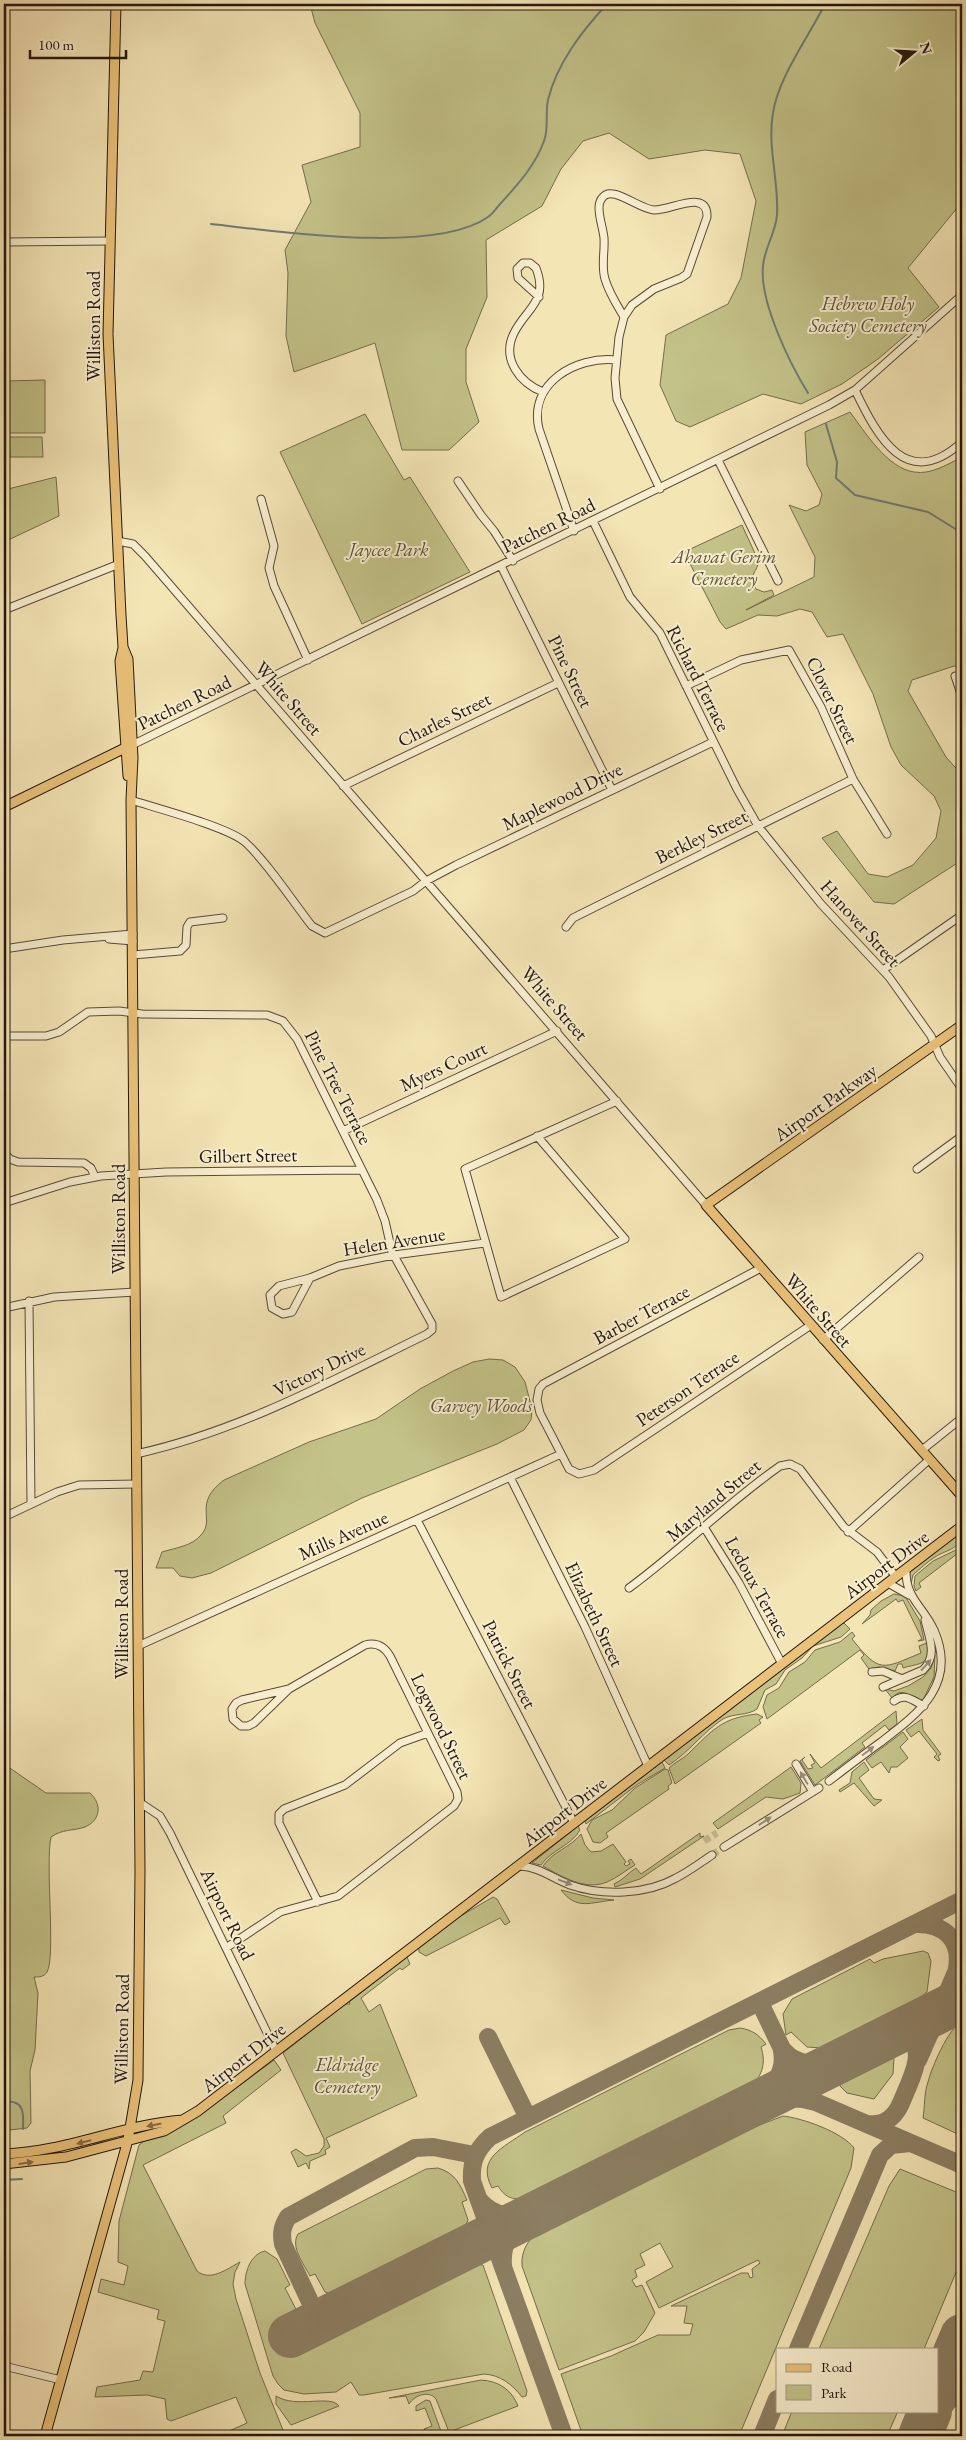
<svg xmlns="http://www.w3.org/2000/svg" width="966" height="2440" viewBox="0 0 966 2440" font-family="'EB Garamond',serif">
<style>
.green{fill:#c3c288;stroke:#746c4c}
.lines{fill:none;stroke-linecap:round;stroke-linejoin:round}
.stream{stroke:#707a76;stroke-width:2}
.taxiway{stroke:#8c7e62;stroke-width:18}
.runway{stroke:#8c7e62;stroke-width:44}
.minor-tunnel{stroke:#cabc94;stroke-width:7;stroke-dasharray:7 3.5;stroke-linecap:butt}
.minor-casing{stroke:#584a38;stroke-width:9}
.major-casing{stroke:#24170f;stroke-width:11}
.minor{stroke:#f8eecf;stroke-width:7}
.major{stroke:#eac27a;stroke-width:9}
.oneway{fill:#998d79}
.oneway2{fill:#876c44}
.labels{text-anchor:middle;stroke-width:4;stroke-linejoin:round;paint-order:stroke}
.park-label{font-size:19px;font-style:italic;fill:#5c5339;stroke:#f8eecf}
.street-label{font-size:19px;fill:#24170f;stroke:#f8eecf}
</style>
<rect width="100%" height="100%" fill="#f4e5b5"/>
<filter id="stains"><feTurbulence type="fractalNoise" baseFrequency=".004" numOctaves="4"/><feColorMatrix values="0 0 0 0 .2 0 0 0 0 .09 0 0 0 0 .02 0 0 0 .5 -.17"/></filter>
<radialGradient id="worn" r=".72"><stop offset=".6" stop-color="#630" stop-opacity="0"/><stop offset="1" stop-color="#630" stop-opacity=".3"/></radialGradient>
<path class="green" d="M310,4H962V202L908,268L939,307L878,359L842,384L801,404L763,394L690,427L676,421L660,385L666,335L728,304L741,278L756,201L740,154L705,150L649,159L609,133L583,141L561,169L542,206L486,240L487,297L466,349V382L479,422L449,450H402L375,343L294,372L286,336L288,273L285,250L311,202L302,165L360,147V113L315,23Z
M45,380V433H4V381Z
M850,412C865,432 887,468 914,472C931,475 948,464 962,457V667L954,666L912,680L908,691L946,757L962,775V860L894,904L874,902L822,838L837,831L868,874L887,877L913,865L936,838L941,811L934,796L901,765L891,747L873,694L843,634L827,637L812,612L800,609L777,616L758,615L726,629L720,622L684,552L742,525L758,560C759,573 747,572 756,589L764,592L772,590L774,595L746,610L814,577L815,557L789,505L806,511L819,505L822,494L807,465L805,432Z
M365,414L404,480L410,477L470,572L362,624L280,452Z
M9,437H42L43,457H10Z
M56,477L59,516L4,542V490Z
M489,1359L503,1360L515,1367L525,1382L532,1409L531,1420L524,1430L497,1444L362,1498L211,1573L192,1578L180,1576L173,1568H156L162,1552C175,1548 192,1546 201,1535C216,1519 192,1504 224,1480L309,1442L376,1419L420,1389L453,1371L473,1362Z
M962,1531C962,1549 948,1549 935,1557C927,1562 920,1569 913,1575L911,1584L909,1585L910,1571Z
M962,1544V1550L919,1583L921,1587L916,1591L914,1586L915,1576L933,1561L958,1549Z
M894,1594L905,1596L920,1621L924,1640L918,1641L922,1639L903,1600L898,1602L896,1599L862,1624L870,1615L871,1610L881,1601Z
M844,1623L850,1629L841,1637L813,1646L802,1658L785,1670L776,1684L765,1690L757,1709C747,1716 734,1713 723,1719C703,1732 689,1752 669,1765L664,1760L841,1624Z
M852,1632L855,1636L852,1639C880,1674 882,1669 921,1653L919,1646L927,1643C933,1666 918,1663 903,1668L902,1664H898L895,1671L879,1667L869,1669L861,1658L864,1655L860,1650L767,1719L763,1707L767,1695L779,1688L789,1672L805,1662L815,1650L840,1642Z
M935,1655L934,1677L923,1700C911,1701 904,1684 892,1698L885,1689L894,1691L908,1686L923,1677L931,1668Z
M896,1711L897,1724L889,1730L885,1725L862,1743L865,1747L815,1785L800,1761L805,1757L802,1760L808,1769L813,1768L811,1765L815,1763L810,1754L821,1768Z
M757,1714L763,1717L759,1720L761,1723L675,1784L669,1768C675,1762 683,1759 688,1754C713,1730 721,1718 757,1714Z
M922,1719L923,1730L941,1754L938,1756L940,1760L938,1761L934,1757L937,1754L919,1731L911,1737L906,1730Z
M903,1732L908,1739L900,1747L908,1758L897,1767H891L889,1773L881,1762L872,1768L866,1760Z
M662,1762L665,1768L638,1784L586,1824L585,1821Z
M864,1762L869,1770L859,1778L874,1799L882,1800L874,1806L854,1783L840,1792L839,1790L850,1783L852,1772Z
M4,1764L46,1793H90C102,1804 101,1820 85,1827C73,1831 62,1829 51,1837C45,1865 56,1957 47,1972C44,1977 39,1977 34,1977L38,1993L35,2050L30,2071L31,2123L27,2128L10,2130L4,2128Z
M791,1767L801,1783L800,1793L783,1799L766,1797L718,1829L713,1823Z
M665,1769L668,1770L672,1783L668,1786L669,1789L606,1833L608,1837L600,1843L593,1842L587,1829L592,1820L612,1810L635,1788Z
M578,1826L580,1830C571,1846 551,1850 541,1865L532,1863Z
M700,1833V1837L704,1836L640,1879L615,1887L614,1884C623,1880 628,1873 636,1868L641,1874Z
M581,1834L585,1845L591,1852L601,1851L613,1844L626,1862L624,1864L626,1866L630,1864L628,1861L631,1859L635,1865C626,1870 617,1878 607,1882C586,1891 562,1877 543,1866C553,1851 570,1848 581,1834Z
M561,1890L593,1898L614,1900C591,1902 577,1911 561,1890Z
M493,1897L497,1899L510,1922L505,1925L500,1918L426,1956L419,1952V1948L459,1917Z
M923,1951L928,1953L931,1961L927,1992L908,2007L822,2048L807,2047L791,2032L786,2035L783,2014L792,1999L870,1959L874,1963L883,1959Z
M407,1957L410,1964L402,1970L400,1968L361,1998L369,2012L380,2004L417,2096L326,2138L330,2147L325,2150L326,2154L310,2161L309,2169L306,2163L298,2167L291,2152L296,2149L306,2156L319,2153L324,2146V2139L283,2053L345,2004H350L349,2002Z
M962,2020V2136L923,2118C925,2106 924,2093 928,2082C932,2066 948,2030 962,2020Z
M740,2028C752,2030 758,2034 766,2044L761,2047C766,2062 763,2075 751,2086L529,2197C515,2201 506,2199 498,2186L492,2188C476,2158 503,2148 525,2132L729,2030Z
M894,2058L893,2074L874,2099L847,2093L840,2086V2081C857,2069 874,2060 894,2058Z
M274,2060L281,2070L223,2116L226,2123L143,2165L197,2271C210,2282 227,2269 240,2262L235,2272L233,2284L236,2299L260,2373L283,2430L278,2436H218L247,2423L236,2397L171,2421L167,2419L165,2399L147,2395L95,2397L97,2387L140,2380L143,2371L153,2372L165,2321L157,2319L159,2310L98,2292L101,2279L124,2285L128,2266L118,2262L119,2221L139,2145L144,2141L174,2130L201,2114Z
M783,2116C802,2118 842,2132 854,2148L851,2168L739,2436H583L561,2374L611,2356L658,2335H690L693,2324L684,2323L687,2306H671L741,2273H748L750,2278L753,2277L752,2269L760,2263L758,2260L659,2308L646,2282L673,2267L660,2243L640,2254L645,2265L635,2270L637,2277L632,2280L636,2287L642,2285L655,2313L644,2332L635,2341L559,2370L522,2266C521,2251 527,2242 538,2231L734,2135Z
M438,2168C455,2173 460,2184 467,2200L462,2202L468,2220L464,2229L335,2294L325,2292L315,2274L310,2276C304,2264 290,2247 298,2234L426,2169Z
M900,2169L956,2192L962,2197V2258L924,2349H819L889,2186Z
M265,2251L277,2259L290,2285L285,2288L298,2313L282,2320L297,2350L472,2264L483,2265L527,2391L526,2396L522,2397C512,2384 500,2375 484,2374L364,2395H359L351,2382L336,2392L304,2394L284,2390L278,2384L273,2376L245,2284C245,2271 251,2254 265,2251Z
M481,2380C499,2381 512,2390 518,2406L449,2432L436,2399C429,2390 415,2395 409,2404L406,2396L389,2398Z
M276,2396C297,2409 330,2394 339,2406L291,2425L276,2404Z
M426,2400L430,2401L442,2434L427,2436L424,2429L432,2426L425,2408L416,2411V2406Z
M792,2411H898L887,2436H782Z"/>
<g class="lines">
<path class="stream" d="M211,224C277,231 434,255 488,217C493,214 497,207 501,203C518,184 535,166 544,141C549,129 545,113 548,100C557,63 582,31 607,4
M808,393C790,364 759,301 763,266C764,249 776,232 777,215C779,181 767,146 773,113C778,78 809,36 825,4
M826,424L837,462L836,478L855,495L928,512L962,533
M4,2039L7,2061L4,2083
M4,2100C7,2102 12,2101 16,2103C25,2107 23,2121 23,2129
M4,2180L22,2179"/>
<path class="taxiway" d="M915,1924C943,1923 962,1939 957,1968
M760,2003L798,2082L811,2100L962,2165
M937,2017L962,1958
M488,2037L528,2118
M784,2051C799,2068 819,2064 839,2061L838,2060
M918,2060L937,2017L943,2010
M755,2104C776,2099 793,2095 815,2102
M751,2105C768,2091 787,2076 782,2051
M867,2124C875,2125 883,2124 889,2119C899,2112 902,2100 907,2089C917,2066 929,2036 890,2036
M479,2200C494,2217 512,2219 533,2212C539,2210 545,2206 551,2205C531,2224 500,2227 503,2265
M457,2252L481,2236L486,2220
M349,2306L326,2313L312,2306L283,2244C281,2233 282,2227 288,2217L415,2148L433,2147L474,2155
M798,2349L880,2155L891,2145L910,2143
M564,2436L472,2181C471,2162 475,2151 490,2137L962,1900
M762,2436L777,2399"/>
<path class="runway" d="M290,2336L962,2000
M937,2395L962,2336
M920,2436L930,2411"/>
<path class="minor-tunnel" d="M704,1841L717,1833
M712,1855L724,1847"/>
<defs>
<path id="minor" d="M4,242L110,241
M539,297L518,278L517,269L523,263H530L536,268C549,302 526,308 514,333C501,359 520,383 543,392
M624,317C617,305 609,293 605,279C601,265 605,252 604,238C603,228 599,218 599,208C599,204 600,200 603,197C612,185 639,209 654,210C670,211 708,188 707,217L687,274L681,278L654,289L632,305L624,317L619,337L615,378L617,399L660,489
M855,390C878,438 907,492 962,442
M718,460L778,581
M458,481L481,515L494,531L513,561
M261,499L274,546L269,568L274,586L308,660
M593,521L630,597L660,633L737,789L758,826L821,904L889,977L931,1036L940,1057L962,1089
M574,531L539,429C528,383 576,356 616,360
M117,541L133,544L145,556L706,1205
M501,566L612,790
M4,610L119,564
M955,676L962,697
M686,686L741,660L789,650L821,707L853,779L887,834
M130,746L829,405L855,390L962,295
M343,786L558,683
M131,800C156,808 228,827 245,842C268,863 293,902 312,926L325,933L413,891L426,881L456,865L713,742
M566,927L573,918L853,779
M109,939L133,941
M4,949L63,940L133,934
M133,955L180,951L186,945L187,927L190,922L223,918
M883,970L962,915
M4,1036H46L59,1032L88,1012L119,1011L142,1014L267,1015L283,1021L297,1039L377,1200L385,1221L392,1252L432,1324V1330L427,1334C333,1380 240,1431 136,1454
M343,1131L557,1031
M537,1136L625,1239L501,1297L465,1169L617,1101
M4,1153L10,1159L18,1162L84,1163L91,1168L95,1177
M917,1169L962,1136
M4,1203L70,1182L101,1176L166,1172L362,1170
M761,1268L543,1384L539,1389L537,1400L540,1413L569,1469L579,1474L594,1470L811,1325
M310,1278L292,1312L283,1314L272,1308L270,1295L279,1286L310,1278L339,1266L394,1255L485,1243
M29,1301L31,1504
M4,1308L54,1297L135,1292
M823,1340L919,1257
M922,1450L962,1418
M510,1477L585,1627L648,1766
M4,1517L57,1492L79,1485L137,1484
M417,1520L574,1823
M704,1527L739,1583L782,1664
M848,1532L930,1459
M888,1583L909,1595
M629,1588C681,1550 727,1503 780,1466L790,1464L800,1469L844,1527L877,1552L896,1577
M138,1646L561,1454
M872,1672L883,1671L902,1679
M883,1687L923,1670C938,1655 929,1638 925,1620
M894,1701C905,1692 913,1701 924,1706
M796,1764L813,1792
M829,1781C846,1768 863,1755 881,1742C919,1713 958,1684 934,1630C923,1606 905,1598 906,1569
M139,1802L160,1816L170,1833L276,2051
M724,1847L819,1788
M520,1866C539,1867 552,1878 570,1885C602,1896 646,1895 676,1878C688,1872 700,1863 712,1855
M318,1902L279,1823V1814L284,1809L345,1785L400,1743L428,1733
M226,1948L280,1912L338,1896L454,1806L458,1799L457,1792L390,1656C384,1646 376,1642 365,1645L289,1689L242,1700L236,1703L232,1709L233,1719L241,1726H248L254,1723L289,1689
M4,2366L61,2380"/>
<path id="major" d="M123,648L120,661L128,776
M4,807L125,748
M962,1025L706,1205L962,1496
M4,2154C65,2152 122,2125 182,2120
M4,2164L66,2157L164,2131L198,2111L962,1526
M45,2436L128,2140L138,2080L140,1871L131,800L133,758L128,659L123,647L121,615L108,334L116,4"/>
</defs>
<use href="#minor" class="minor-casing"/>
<use href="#major" class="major-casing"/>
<use href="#minor" class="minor"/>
<use href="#major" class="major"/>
</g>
<defs><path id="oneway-solid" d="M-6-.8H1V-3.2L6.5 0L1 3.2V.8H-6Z" transform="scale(1.25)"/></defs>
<g class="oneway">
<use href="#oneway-solid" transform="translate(926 1665) rotate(-48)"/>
<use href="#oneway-solid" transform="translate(868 1751) rotate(-37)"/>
<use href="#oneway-solid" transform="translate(804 1778) rotate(-120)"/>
<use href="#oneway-solid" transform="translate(765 1821) rotate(-33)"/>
<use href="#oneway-solid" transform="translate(565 1882) rotate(21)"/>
</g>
<g class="oneway2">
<use href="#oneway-solid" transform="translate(154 2125) rotate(169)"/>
<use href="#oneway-solid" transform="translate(84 2142) rotate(166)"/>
<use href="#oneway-solid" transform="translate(26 2163) rotate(-8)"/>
</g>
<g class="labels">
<g class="park-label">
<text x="868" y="310">Hebrew Holy<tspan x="868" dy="22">Society Cemetery</tspan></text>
<text x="389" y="556">Jaycee Park</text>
<text x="724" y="563">Ahavat Gerim<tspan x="724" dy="22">Cemetery</tspan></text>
<text x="481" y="1412">Garvey Woods</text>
<text x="347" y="2071">Eldridge<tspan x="347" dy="22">Cemetery</tspan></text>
</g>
<g class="street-label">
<text transform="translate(93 326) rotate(-90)" y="7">Williston Road</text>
<text transform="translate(548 525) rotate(-26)" y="7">Patchen Road</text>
<text transform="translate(571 671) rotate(64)" y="7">Pine Street</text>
<text transform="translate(699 678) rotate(63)" y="7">Richard Terrace</text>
<text transform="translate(289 698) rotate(49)" y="7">White Street</text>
<text transform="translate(833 700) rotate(64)" y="7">Clover Street</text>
<text transform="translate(184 702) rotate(-26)" y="7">Patchen Road</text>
<text transform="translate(444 719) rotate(-26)" y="7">Charles Street</text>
<text transform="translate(562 796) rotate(-26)" y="7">Maplewood Drive</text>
<text transform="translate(701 836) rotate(-26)" y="7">Berkley Street</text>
<text transform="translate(861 923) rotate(48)" y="7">Hanover Street</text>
<text transform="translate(555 1003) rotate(49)" y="7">White Street</text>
<text transform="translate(443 1066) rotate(-25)" y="7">Myers Court</text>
<text transform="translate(339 1087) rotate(63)" y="7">Pine Tree Terrace</text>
<text transform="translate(825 1102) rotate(-35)" y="7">Airport Parkway</text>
<text transform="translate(248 1155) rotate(-1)" y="7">Gilbert Street</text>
<text transform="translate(118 1219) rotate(-90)" y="7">Williston Road</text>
<text transform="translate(394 1241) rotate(-9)" y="7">Helen Avenue</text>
<text transform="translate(819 1310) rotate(49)" y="7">White Street</text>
<text transform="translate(641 1314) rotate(-28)" y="7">Barber Terrace</text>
<text transform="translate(319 1369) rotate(-26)" y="7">Victory Drive</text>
<text transform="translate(687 1388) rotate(-34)" y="7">Peterson Terrace</text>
<text transform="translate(713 1500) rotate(-40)" y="7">Maryland Street</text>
<text transform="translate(343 1535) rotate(-24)" y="7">Mills Avenue</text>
<text transform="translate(886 1564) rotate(-37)" y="7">Airport Drive</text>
<text transform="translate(758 1587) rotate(61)" y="7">Ledoux Terrace</text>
<text transform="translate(595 1614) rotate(65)" y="7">Elizabeth Street</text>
<text transform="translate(121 1624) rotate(-90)" y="7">Williston Road</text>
<text transform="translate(510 1664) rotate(63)" y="7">Patrick Street</text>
<text transform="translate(442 1726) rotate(64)" y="7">Logwood Street</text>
<text transform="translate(564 1811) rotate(-38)" y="7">Airport Drive</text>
<text transform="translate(228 1914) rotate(64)" y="7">Airport Road</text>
<text transform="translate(121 2029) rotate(-89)" y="7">Williston Road</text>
<text transform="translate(243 2057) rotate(-38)" y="7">Airport Drive</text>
</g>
</g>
<rect width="966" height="2440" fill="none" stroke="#f4e5b5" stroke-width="20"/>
<rect x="5" y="5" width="956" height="2430" fill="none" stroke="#24170f" stroke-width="2.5"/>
<rect x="10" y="10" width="946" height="2420" fill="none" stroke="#24170f"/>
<rect x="776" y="2348" width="162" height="65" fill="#f8eecf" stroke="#a39882"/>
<rect x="786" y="2364" width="25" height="8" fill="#eac27a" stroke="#a39882"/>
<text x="821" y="2372" font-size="15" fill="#24170f">Road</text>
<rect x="786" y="2385" width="25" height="15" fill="#c3c288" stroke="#a39882"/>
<text x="821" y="2398" font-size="15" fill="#24170f">Park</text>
<g transform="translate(914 52) rotate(72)" stroke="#f8eecf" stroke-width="4" paint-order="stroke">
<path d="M0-4L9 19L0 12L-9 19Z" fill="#24170f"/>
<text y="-8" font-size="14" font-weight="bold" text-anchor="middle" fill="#24170f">N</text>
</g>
<path d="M30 50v8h96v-8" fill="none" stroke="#24170f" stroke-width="2.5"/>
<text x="38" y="50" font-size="15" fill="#24170f" stroke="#f8eecf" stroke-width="4" paint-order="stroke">100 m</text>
<rect width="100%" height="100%" filter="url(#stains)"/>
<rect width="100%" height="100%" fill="url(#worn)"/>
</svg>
